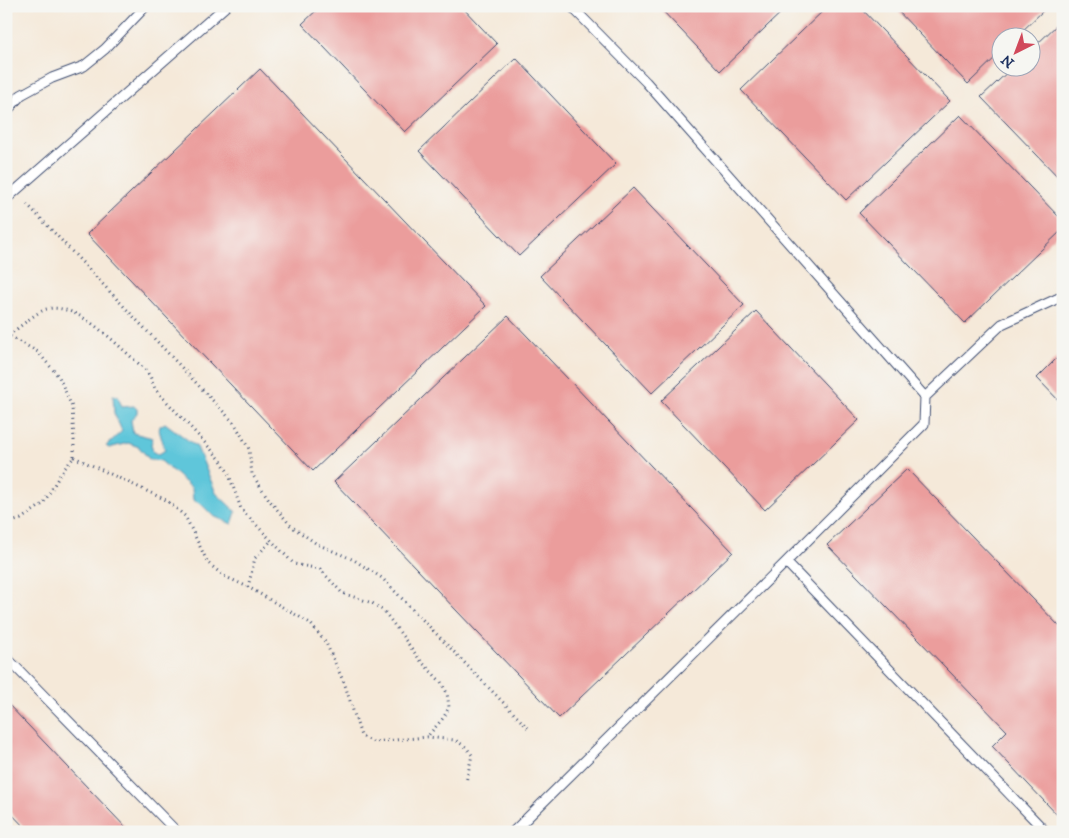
<svg xmlns="http://www.w3.org/2000/svg" width="1069" height="838" viewBox="0 0 1069 838" font-family="'IM FELL DW Pica',serif">
<style>
.water{fill:#5ec6da;stroke:#3c7a9c}
.building{fill:#eb9d9c}
.lines{fill:none;stroke-linecap:round;stroke-linejoin:round}
.lane-casing{stroke:#3c4b70;stroke-width:11}
.path{stroke:#3c4b70;stroke-width:3;stroke-dasharray:1 4;stroke-linecap:butt}
.lane{stroke:#fff;stroke-width:9}
</style>
<rect width="100%" height="100%" fill="#f6f6f2"/>
<filter id="ink" filterUnits="userSpaceOnUse"><feTurbulence type="fractalNoise" baseFrequency=".02" numOctaves="2"/><feDisplacementMap in="SourceGraphic" scale="10" xChannelSelector="R" yChannelSelector="G"/><feConvolveMatrix kernelMatrix="1 2 1 2 8 2 1 2 1" color-interpolation-filters="sRGB"/></filter>
<filter id="wash" filterUnits="userSpaceOnUse"><feTurbulence type="fractalNoise" baseFrequency=".0096" numOctaves="4" result="noise"/><feDisplacementMap in="SourceGraphic" scale="20" xChannelSelector="R" yChannelSelector="G"/><feGaussianBlur stdDeviation="1.12" result="paint"/><feColorMatrix in="noise" values="0 0 0 0 0 0 0 0 0 0 0 0 0 0 0 0 0 1.4 0 .05"/><feComposite in="paint" operator="in"/></filter>
<g filter="url(#wash)">
<rect width="100%" height="100%" fill="#f5e9d9"/>
<path class="water" d="M113,395L118,396L122,407L134,406L137,409V413L131,420L133,433L153,438L151,444L153,452L159,454L165,450L159,430L160,426L165,423L197,447L216,493L236,512L232,524L213,516L201,504L193,500L192,488L161,461L149,459L139,447L128,443L109,448L106,446L122,431L114,413Z"/>
<g id="blocks">
<path class="building" d="M321,6H461L497,44L405,132L302,24Z
M658,6H788L720,71Z
M828,6H859L950,101L846,200L741,90Z
M893,6H1048L1015,38H1002V51L968,84Z
M1063,19V182L981,97L1012,68H1032V49Z
M516,58L616,164L519,256L419,151Z
M260,69L486,306L313,471L87,234Z
M960,115L1063,221V229L965,323L859,213Z
M633,188L744,305L652,393L540,276Z
M756,311L859,420L765,510L661,401Z
M508,316L733,552L559,718L334,482Z
M1063,352V405L1037,378Z
M907,469L1063,630V821L992,746L1007,731L827,545Z
M6,702L130,832H29L6,808Z"/>
</g>
</g>
<g filter="url(#ink)">
<use href="#blocks" fill-opacity="0" stroke="#3c4b70" stroke-width="1"/>
<g class="lines">
<defs>
<path id="lane" d="M571,6L646,82L925,397L924,424L786,562L1046,832
M6,112L21,95L52,78L84,66L105,49L146,6
M6,199L226,6
M925,397L1002,324L1063,296
M6,657L177,832
M513,832L786,562"/>
</defs>
<use href="#lane" class="lane-casing"/>
<path class="path" d="M27,204L235,424L249,449L252,474L270,501L291,526L317,544L354,560L382,578L529,729
M6,334L38,352L59,377L72,407L74,440V457L61,473L43,504L21,519L6,524
M9,335C19,328 37,311 47,309C79,301 121,350 144,368L150,376L155,389L220,459L228,472L241,509L294,564L320,569L342,593L372,603L384,611L420,660L441,682L447,693L449,707L444,717L427,737
M74,457L166,500L185,516L208,563L224,576L248,587L310,623L326,643L345,685L361,736L373,742L427,737L455,740L466,747L472,755L466,782
M248,587L255,558L271,541"/>
<use href="#lane" class="lane"/>
</g>
</g>
<rect width="1069" height="838" fill="none" stroke="#f6f6f2" stroke-width="25"/>
<g transform="translate(1016 52) rotate(222)"><circle r="24" fill="#f6f6f2" stroke="#9ea6b7"/>
<path d="M0-4L9 19L0 12L-9 19Z" fill="#d1495b"/>
<text y="-8" font-size="14" font-weight="bold" text-anchor="middle" fill="#1b2f5e">N</text>
</g>
</svg>
